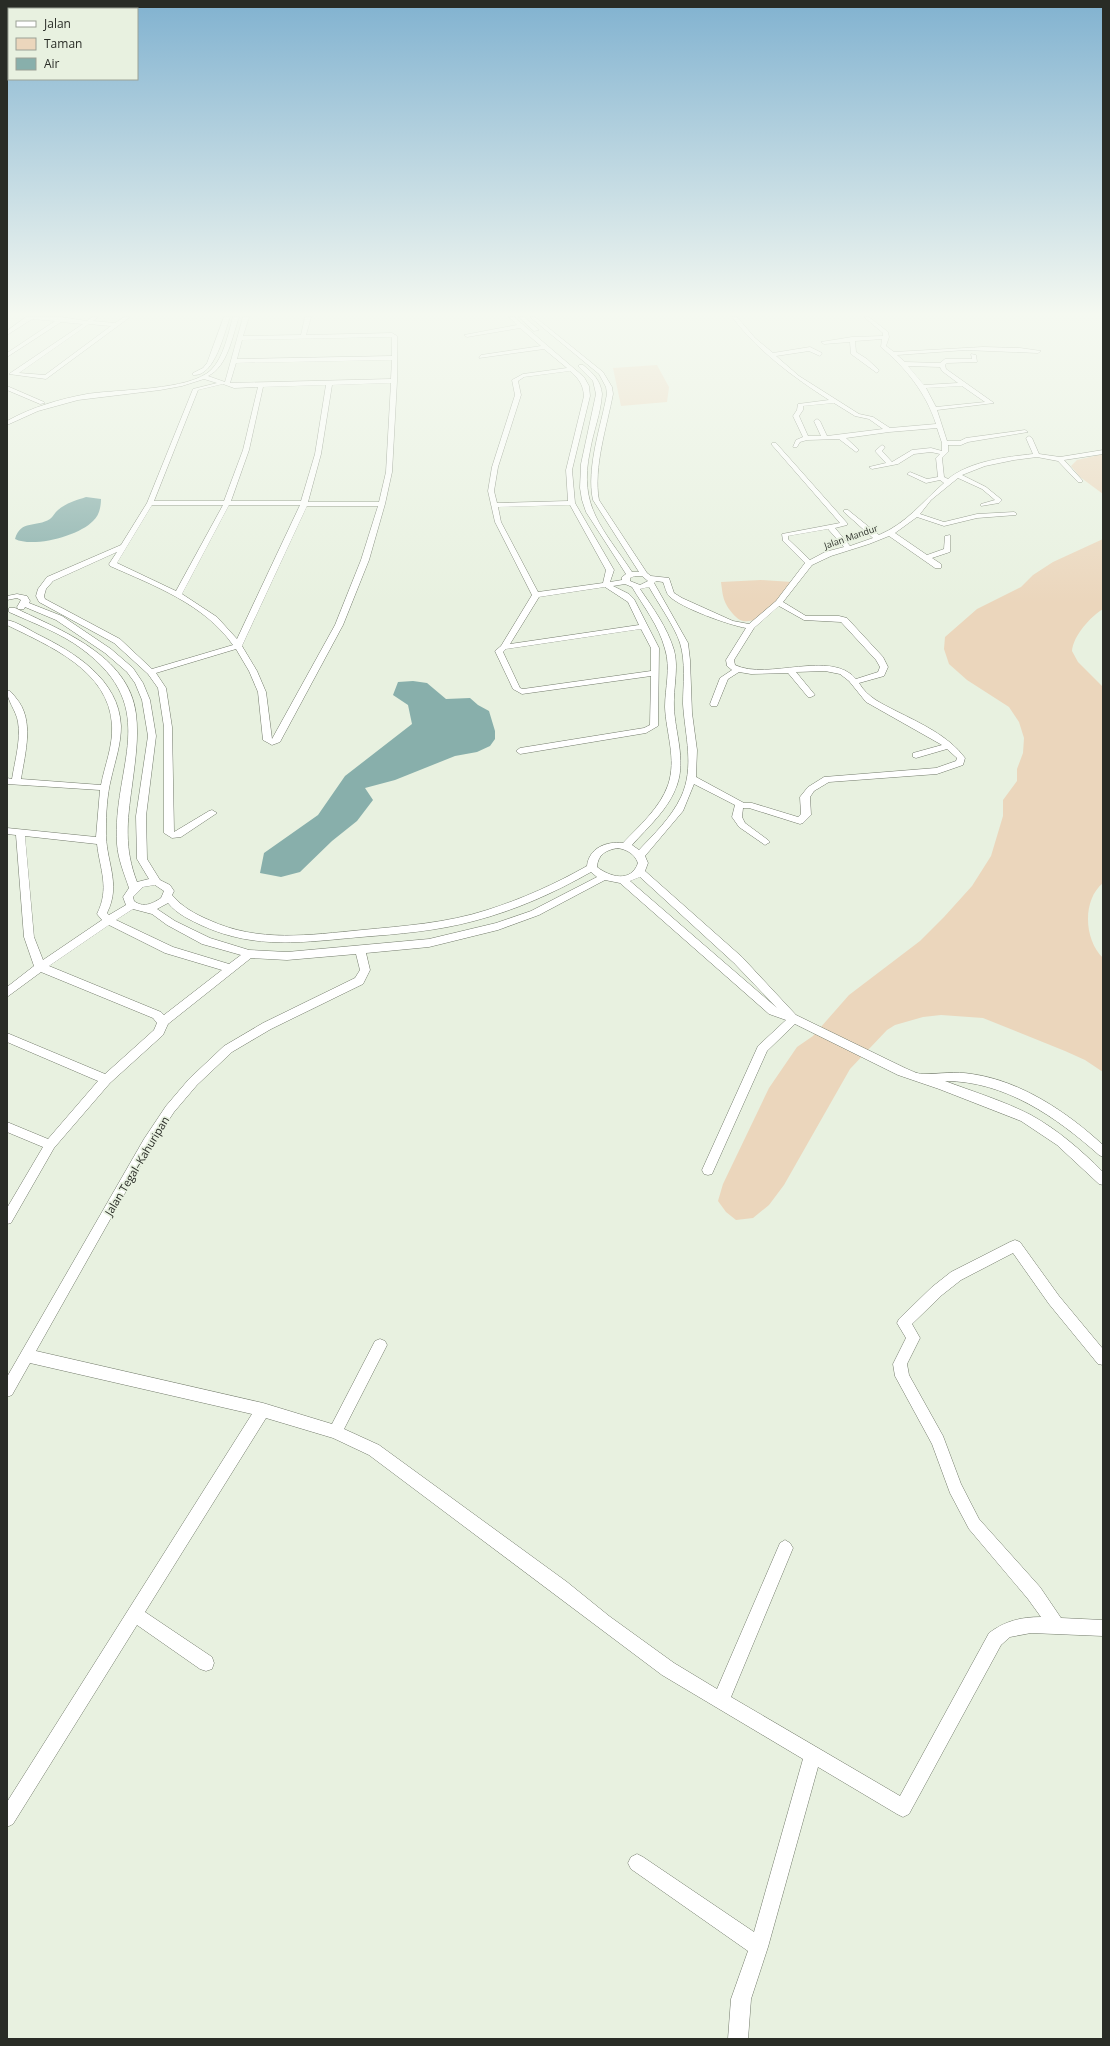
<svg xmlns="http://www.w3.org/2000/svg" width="1110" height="2046" viewBox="0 0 1110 2046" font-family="'Open Sans',sans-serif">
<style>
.green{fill:#ebd6bc}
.water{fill:#88afab}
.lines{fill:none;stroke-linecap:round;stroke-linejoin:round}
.minor-casing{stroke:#737b6b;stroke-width:1}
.minor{fill:#fff;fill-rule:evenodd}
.labels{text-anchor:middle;stroke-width:3.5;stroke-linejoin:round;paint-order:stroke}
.far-street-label{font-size:9px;fill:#292c26;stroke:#e8f1e0}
.street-label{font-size:11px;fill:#292c26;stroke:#e8f1e0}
</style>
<rect width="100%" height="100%" fill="#e8f1e0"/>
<path class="green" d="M657,365L669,387L667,402L621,406L613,368Z
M1103,454V494L1080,477L1071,466L1077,460Z
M1103,539V609C1091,616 1073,636 1072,651L1078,662L1103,687V883C1082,900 1084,940 1103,958V1072L1085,1060L1065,1051L983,1018L941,1015L923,1017L895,1025L887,1030L850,1069L784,1185L769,1205L753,1218L736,1220L726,1212L718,1201L723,1184L769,1088L797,1047L813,1036L849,995L920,941L944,917L972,886L991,856L1003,816V800L1017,781V769L1023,753L1024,738L1019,722L1009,707L967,680L949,664L944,649L945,637L977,609L1021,587L1033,575L1053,562Z
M761,580L792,582C780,597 753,638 733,614C723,602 723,597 721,582Z"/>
<path class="water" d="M86,497L101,499C101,507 99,516 93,521C79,536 33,548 15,539C21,519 36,528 50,519C53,517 55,512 58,510C66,503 77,500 86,497Z
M413,681L427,683L446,699L470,698L478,705L489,711L495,731V739L490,746L477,752L455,756L395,780L365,788L373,800L357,821L332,841L300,872L281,877L260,873L264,853L318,815L345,776L412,724L408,705L393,695L398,682Z"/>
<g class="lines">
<defs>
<path id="minor" d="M26,317H61L87,321L92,317H98L93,321L115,323L124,317H130L46,379L9,374L83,324L61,322L7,357V353L55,321L32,319L7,335V331ZM89,324L111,326L45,375L19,373Z
M224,317H230C224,333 215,377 193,375V373L203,368L207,363Z
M233,317H239C232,337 228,366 208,376L225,382L243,317H249L243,336L301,335L305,317H311L306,335L392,333L397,336V381L392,472L385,504L369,560L343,625L280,742L272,745L263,740L258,692L249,671L236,649L156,673L166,688L172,727L174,832L209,811L212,810L217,813L181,837L172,838L164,833V727L158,688L148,674L114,643L39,602L36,596L38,589L47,577L121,545L147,503L193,389L217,383L204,379L182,386L160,390L78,400L38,411L7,425V421C32,407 60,399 87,394C118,389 189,391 211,370C224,357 228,334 233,317ZM391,337L392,338V356L237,359L242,340ZM392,360L391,379L230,383L236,363ZM391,383L386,472L379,502H308L321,454L332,385ZM223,384L234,388L258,387L243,450L224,501H154L198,390ZM326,385L315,454L301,501H231L249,450L263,387ZM152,505H223L176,591L117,563ZM229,505H300L237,639L217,617L182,594ZM307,506H378L361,560L335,625L272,739L266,692L257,671L242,646ZM117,552L109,564L110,566C155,586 204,604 233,645L152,669L120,639L45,599L44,596L46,589L53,581Z
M509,317H514L584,377L589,386L590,396L572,470L575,503L614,570L610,582L622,580V577L626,574L586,512L582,500L580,488L581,464L596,394L593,381L579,367V365H583C593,373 601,381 602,394C601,413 593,432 590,451C578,507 603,528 632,572H639L593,500C586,468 601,426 607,394L606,387L599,374L530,317H535L603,372L612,387L613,394C607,426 593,468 599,500L647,573L651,576L669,578L674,593L682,598L733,621L749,624L776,601L805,563L783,541L782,534L840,523L772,445V443H776L847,523V525L835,528L850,546L873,538L844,512V510H848L879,535C907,523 922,502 944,483L940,480L926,483L907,474L910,472L927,479L938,477L936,458L940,454L931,452L914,454L898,464L872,469L869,467L886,463L875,451L882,445L885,447L882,451L892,462L912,450L931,448L942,451V443L937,428L889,432L846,438L858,449V451L856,452L839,439L807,440L800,442L797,447H793L796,440L803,437L793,416L797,410L798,404L829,400C793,377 758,351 732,317H737L755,338L773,353L810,347L822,353L820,356L809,351L776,356L799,376L859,414L873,417L890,428L936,424C926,393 906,368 881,347L882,339L855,341L856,352L867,359L879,370L877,373L851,354L850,342L824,344L821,342L852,337L883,336V333L864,317H869L888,332L889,337L886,346L894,352L983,347L1020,348L1041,351L1038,353L965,350L897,355L905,362L940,363L945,359H972L971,354L976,355L977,362L947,363L945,365L946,369L994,403L937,410L947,441H960L966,438L1025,430L1028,432L968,442L961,445H948V452L942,458L944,477L948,479C970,461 1006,457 1033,454L1026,438L1029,436L1032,438L1039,454L1060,457L1103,450V454L1064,460L1082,480V482H1078L1058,461L1037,457L1014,460L985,466L962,475L986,487L1002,500L999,503L981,506V504L995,500L982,489L958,478L931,500L920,514L944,522L977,514L1014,512L1016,513V515L977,518L944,526L917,517L895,533L927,555L944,549L945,536L950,535V552L932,558L941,564V568H935L889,536L869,544L831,556L812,565L783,602L806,616H839L847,618L883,657L888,667L884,676L859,683C868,698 881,703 896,711C920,723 949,736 965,758L963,765L937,774L829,782L814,791L810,797L811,815L803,823L800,824L749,808H743L742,817L745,823L768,840L770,842L765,845L739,827L732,817L735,805L694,784L683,811L645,856L648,863L645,871L742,957L796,1015L905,1068C910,1070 917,1074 923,1074C939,1074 955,1071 972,1074C1021,1081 1067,1112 1103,1145V1157L1099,1155C1056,1117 1005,1081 945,1081C974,1092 1004,1101 1031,1115C1058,1130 1081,1150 1103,1172V1185L1099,1184L1057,1145L1021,1121L939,1089L898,1075L795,1024L767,1051L712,1174L708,1175L704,1174L702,1170L758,1046L786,1020L769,1014L620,883L605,880L539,915L498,930L429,947L366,953L370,970L363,984L271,1029L232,1052L197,1085L174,1112L152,1145L36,1351L263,1403L332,1424L375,1341L380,1339L385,1341L387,1345L385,1349L344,1429L379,1445L567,1582L609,1616L674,1663L717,1689L780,1543L785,1540L790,1543L793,1548L731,1697L900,1796L989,1633C1005,1621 1021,1617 1041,1617L1028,1599L969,1529L950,1493L932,1444L895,1376L893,1364L906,1338L897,1323L899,1319L932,1287L951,1272L1010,1242L1015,1240L1020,1242L1059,1296L1103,1349V1365L1098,1364L1049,1304L1013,1253L961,1280L942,1295L912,1324L920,1338L907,1364L909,1375L943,1436L961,1484L979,1519L1040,1587L1061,1618L1103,1620V1636L1031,1633L1010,1637L1001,1645L909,1814L903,1817L897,1814L818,1767L768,1947L751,1999L748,2039H728L731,1999L748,1951L631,1869L628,1863L631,1857L637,1854L643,1857L754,1932L803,1759L662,1675L369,1455L333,1438L266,1418L145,1612L212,1657L214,1663L212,1669L206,1671L200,1669L137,1625L13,1824L7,1827V1802L252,1414L30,1363L12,1395L7,1397V1377L144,1139L166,1106L189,1079L224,1046L263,1023L355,978L360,970L356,954L287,960L251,958L168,1024L163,1035L110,1083L54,1148L11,1223L7,1224V1208L43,1147L7,1132V1122L48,1139L98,1081L7,1042V1033L105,1074L154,1030L157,1023L153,1018L41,972L7,997V987L34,966L24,937L16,835L7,834V828L96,837L100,790L7,784V778L12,779C15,760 21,740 18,722C16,710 7,701 7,690C11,691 13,694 16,698C35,720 25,753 21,779L101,785C105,764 113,747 112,725C109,670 49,646 7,625V620C17,622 28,629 37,634C74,652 119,679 121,726C121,745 115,761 111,779C107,795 106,814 106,830C105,861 122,883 107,913L109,915L126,905L123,897L129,888C124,873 118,859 117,844C112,766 163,709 82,649C61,633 33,623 9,612V608H15C60,630 129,655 136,714C139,738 135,762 132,786C127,822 124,848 137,882L149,879L137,859L136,816L148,736L142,700L135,683L127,672L105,653L56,620L25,607L24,609H18L17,607L21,600L17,598L7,600V596L17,594L27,596L30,601L29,603L62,616L111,649L133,668L143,683L150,700L156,736L146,816L147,859L160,880L170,885L174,891L172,895C182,907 195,914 209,920C259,943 309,935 362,930C404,926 447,923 487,910C522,899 555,884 587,866C589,848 606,841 623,843C639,826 660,808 668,785C677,759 666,733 665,707C665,688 671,668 665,649C659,626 644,607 632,587L625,584L613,586L629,594L634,599L659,648L658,726L646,733L520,754L516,751L520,748L644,728L650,725L651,676L522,694L513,689L495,651L501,646L532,595L495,522L488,491L492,467L515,395L512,380L523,374L567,368L544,349L479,358L481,355L541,346L520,328L467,337L464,335L517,325ZM908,366L940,367L942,371L958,383L924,385ZM570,371C579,379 583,384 584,396L566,470L568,501L497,503L494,491L498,467L521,395L518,381L524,377ZM962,386L985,402L936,407L926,388ZM834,403L855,416L869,419L883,429L827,436L820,421L817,419L814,421L821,436H808L799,416L803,410V406ZM570,505L606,570L603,583L538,592L501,522L498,507ZM828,529L844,547L825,552L810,560L788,539V536ZM635,576H642L648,581L640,585L630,581V578ZM656,581L663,582C665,586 666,593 669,596C681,608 729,625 746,628L726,660L727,666L732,670L720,678L710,704L711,706H717L728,679L739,672L751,674L788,673L808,697H811L815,695L796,672L825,671L840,674L849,681L866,702L942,745L913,753V757L916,758L947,749L957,758L956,761L936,768L824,777L808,787L800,797L801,814L798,817L752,803H744L696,777L697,750L692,713L690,660L688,643L654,583ZM605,587L628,602L639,625L510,644L539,597ZM649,587C658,603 675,627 680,643C686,662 683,685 683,704C685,736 695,767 681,797C671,818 654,834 639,850L632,845C648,827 669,809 677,785C686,759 675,733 674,707C673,688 679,668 674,650C667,627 653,608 640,589ZM779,606L804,620L841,622L876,660L880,667L878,672L856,679C831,649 768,681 735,665L734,660L754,628ZM641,629L651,648V671L523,689L520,688L503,652L506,649ZM25,836L97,844C100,870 110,888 97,914L102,920L43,960L34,937ZM618,848C627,850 634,853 638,863C631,883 610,877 597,867C598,854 606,850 618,848ZM591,872L597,877L531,911L496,923L429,939L287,952L249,950L210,938L175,921L157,909L168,903C177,914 190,920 203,926C256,950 305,942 361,937C399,934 437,931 474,921C516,910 554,893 591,872ZM640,877L734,963L777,1008L630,881ZM155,885L164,891L161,898C152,904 143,908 134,901L133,897L143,887ZM133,909L152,914L167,925L202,944L241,955L229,964L173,947L116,920ZM109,925L165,953L222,970L164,1015L161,1012L49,966Z
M519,317H524L539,330L534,331Z
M7,386L44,402L45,403L40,404L7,390Z"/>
</defs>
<use href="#minor" class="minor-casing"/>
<use href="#minor" class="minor"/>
</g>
<linearGradient id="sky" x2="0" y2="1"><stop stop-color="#81b2d0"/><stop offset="0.52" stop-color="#f5f9f1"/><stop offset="1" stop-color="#f5f9f1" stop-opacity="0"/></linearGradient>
<rect width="1110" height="604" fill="url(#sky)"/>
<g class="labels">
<g class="far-street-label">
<text transform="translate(851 537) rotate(-19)" y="3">Jalan Mandur</text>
</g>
<g class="street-label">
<text transform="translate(137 1166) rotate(-59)" y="4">Jalan Tegal–Kahuripan</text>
</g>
</g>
<rect width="1110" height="2046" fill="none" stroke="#292c26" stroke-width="16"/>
<rect x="8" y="8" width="130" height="72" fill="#e8f1e0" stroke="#9ca296"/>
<rect x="16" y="21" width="20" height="6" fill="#ffffff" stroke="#9ca296"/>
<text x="44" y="28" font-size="12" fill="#292c26">Jalan</text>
<rect x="16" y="38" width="20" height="12" fill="#ebd6bc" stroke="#9ca296"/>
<text x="44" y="48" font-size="12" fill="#292c26">Taman</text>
<rect x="16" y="58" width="20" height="12" fill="#88afab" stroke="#9ca296"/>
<text x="44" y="68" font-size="12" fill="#292c26">Air</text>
</svg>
